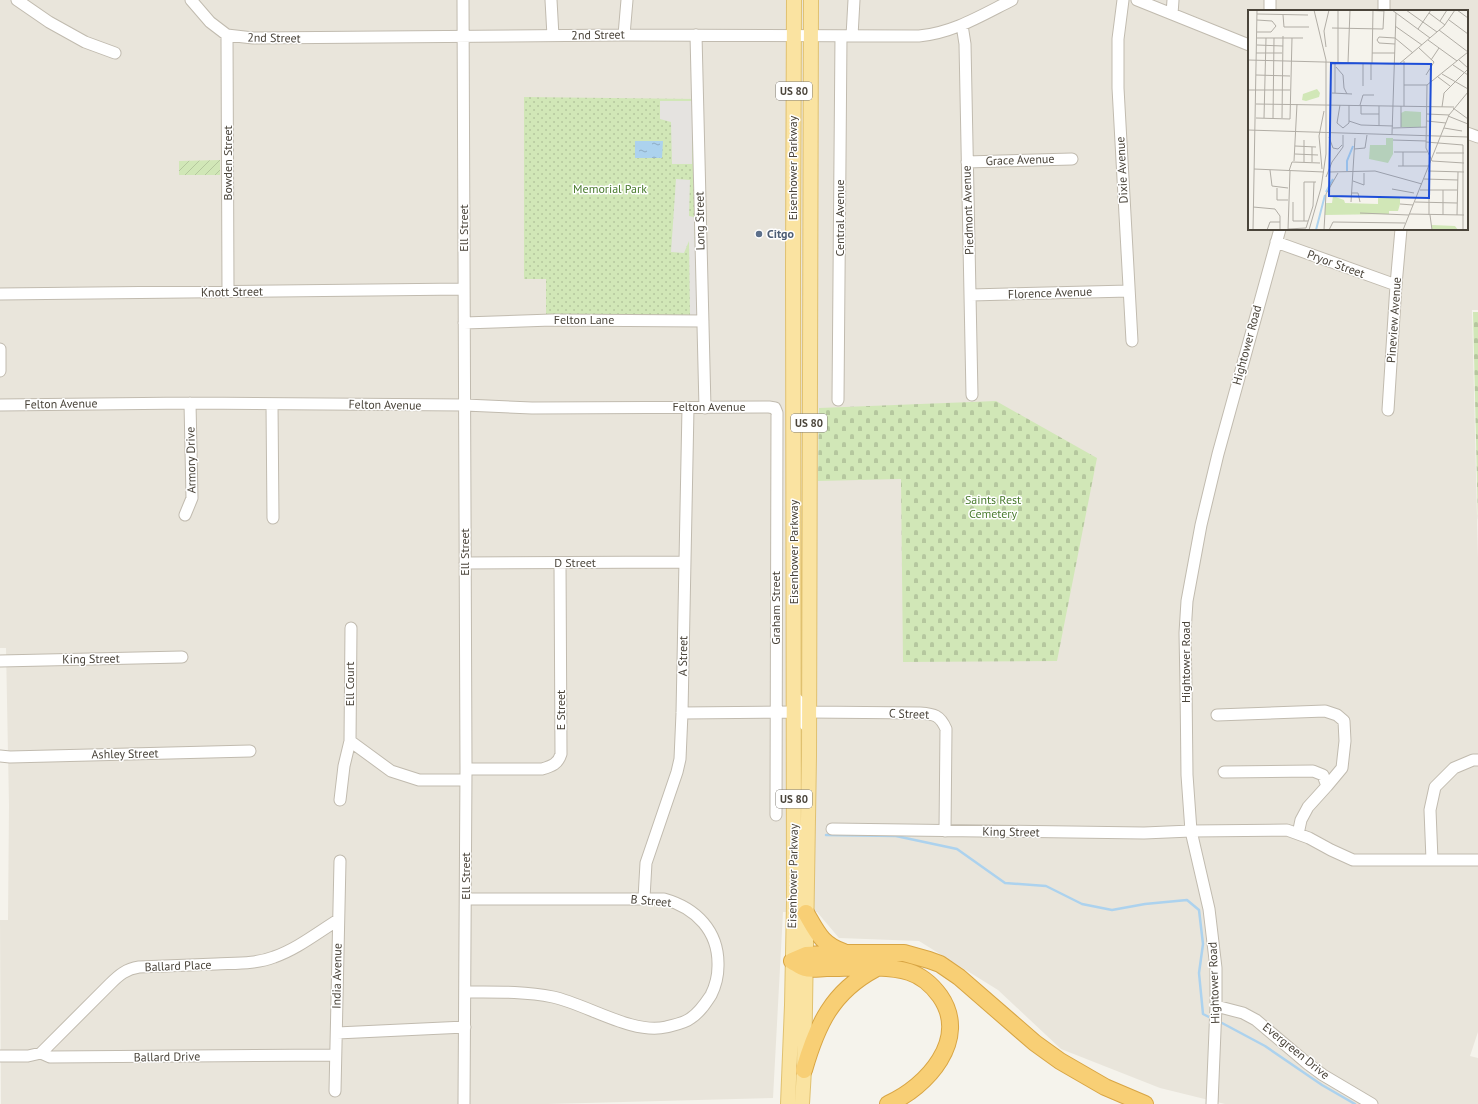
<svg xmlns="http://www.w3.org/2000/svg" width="1478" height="1104" viewBox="0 0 1478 1104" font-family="'PT Sans',sans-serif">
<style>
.residential{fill:#e9e5db;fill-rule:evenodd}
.cemetery{fill:url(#cemetery-stones)}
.park{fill:url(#park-dots)}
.garden{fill:url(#garden-furrows)}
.parking{fill:#e5e3e0}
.water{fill:url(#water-ripples)}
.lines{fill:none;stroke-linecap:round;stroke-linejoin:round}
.stream{stroke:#acd2ee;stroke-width:2.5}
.minor-casing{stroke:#c1bbaf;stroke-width:13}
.major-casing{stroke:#e0c170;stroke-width:16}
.highway-casing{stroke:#d8a544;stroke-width:18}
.minor{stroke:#fff;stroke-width:11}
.major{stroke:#fae3a1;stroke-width:14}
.highway{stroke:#f8cf75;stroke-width:16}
.service-dot{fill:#5c6f8a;stroke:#fff;stroke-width:1.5}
.labels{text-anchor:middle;stroke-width:3;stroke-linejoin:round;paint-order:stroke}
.shield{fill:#fff;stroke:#807c75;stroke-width:1}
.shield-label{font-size:11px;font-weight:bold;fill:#4a443a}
.street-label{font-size:12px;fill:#4a443a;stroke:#fff}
.park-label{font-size:12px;fill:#497b2e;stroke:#fff}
.service-label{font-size:12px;font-weight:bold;fill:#4e5e75;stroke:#fff;text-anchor:start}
.inset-river{fill:none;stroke:#acd2ee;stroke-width:2}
.inset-road{fill:none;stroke:#b1ada5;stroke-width:1}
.view{fill:#1d4ed8;fill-opacity:0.15;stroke:#1d4ed8;stroke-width:2}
.inset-edge{fill:none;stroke:#4a443a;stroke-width:2}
</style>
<defs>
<pattern id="cemetery-stones" width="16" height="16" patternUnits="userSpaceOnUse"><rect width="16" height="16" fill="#d1e7b7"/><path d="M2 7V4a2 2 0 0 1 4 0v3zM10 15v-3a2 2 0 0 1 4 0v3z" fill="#b5c79e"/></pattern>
<pattern id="park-dots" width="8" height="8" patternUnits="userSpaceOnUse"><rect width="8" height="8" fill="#d1e7b7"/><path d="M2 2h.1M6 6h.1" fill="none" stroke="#b5c79e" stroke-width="1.8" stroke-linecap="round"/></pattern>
<pattern id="garden-furrows" width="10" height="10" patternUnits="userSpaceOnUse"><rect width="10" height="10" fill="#d1e7b7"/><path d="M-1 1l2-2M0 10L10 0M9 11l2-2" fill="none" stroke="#b5c79e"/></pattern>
<pattern id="water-ripples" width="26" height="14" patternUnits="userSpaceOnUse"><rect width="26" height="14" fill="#acd2ee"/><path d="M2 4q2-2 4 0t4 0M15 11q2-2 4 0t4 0" fill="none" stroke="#8eacc2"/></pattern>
</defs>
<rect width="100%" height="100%" fill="#f5f3ec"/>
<path class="residential" d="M0,0H1478V310H1472L1478,558V1032L1470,1056L1478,1058V1104H1225L1160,1088L1061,1049L998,990L919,941L839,938L817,912H783L773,1098L548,1104H1L0,920H8L9,805L6,648H0ZM1249,11H1467V229H1249Z"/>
<path class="cemetery" d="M1473,312H1478V524Z
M996,401L1097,458L1057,661L903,662L901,479L818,481L819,408Z"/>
<path class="park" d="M524,97L696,99L698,321L546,320V279H524Z"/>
<path class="garden" d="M220,160V175H179V161Z"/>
<path class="parking" d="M660,101H692V164H672L671,122L660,119Z
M676,179L690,180L689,216L694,217L697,315H690L689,241L684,253L671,252Z"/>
<path class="water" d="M635,141H663L662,158H635Z"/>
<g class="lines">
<path class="stream" d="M826,835L896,836L957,849L1005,883L1046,886L1082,904L1112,910L1145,904L1187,900L1199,910L1203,944L1199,973L1203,1014L1209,1017
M1222,1023L1265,1046L1322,1085L1355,1104"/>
<defs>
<path id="minor" d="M17,0L49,22L85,42L115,53
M191,0L210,22L227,35L253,38L624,35L919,36C953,33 982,15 1012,0
M463,0L466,769L464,1104
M551,0L553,36
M1123,0L1118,39V88L1132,341
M1137,0L1249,45
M1384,0V11
M1270,11V0
M1172,14L1173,0
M962,25L965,44L972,395
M227,35L228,292
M624,35L627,0
M696,35L705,408
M852,36L854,0
M1467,133L1478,137
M967,162L1072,159
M1276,242L1396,285
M0,294L464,289
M971,295L1129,291
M464,323L552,320L703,321
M0,349V371
M838,400L841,36
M272,404L273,518
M0,405L190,403L465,405L532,408L769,407L775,408L777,413L776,815
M1388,410L1396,285L1401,229
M185,515L192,498L190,403
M465,563L685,562
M351,628L350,741L391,771L419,780H466
M0,661L182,657
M794,696L809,712L920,713C934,714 940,715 946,729L945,831
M682,713L794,712L809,729
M1217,715L1325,711L1337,715L1344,721L1345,741L1342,768L1327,786L1308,807L1301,820L1298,834
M0,756L10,757L250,751
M466,769H542C552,766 558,764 561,754L560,563
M1224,772L1313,771L1323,775L1327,786
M340,800L344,766L350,741
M832,829L1144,833L1191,831L1287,830L1309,838L1331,850L1353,860H1478
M1432,860L1430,810L1435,787L1454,768L1473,760H1478
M644,898L646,863L677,772L680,759L682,713L688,408
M465,992C494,992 524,991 553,997C586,1004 633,1035 666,1027C674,1025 685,1023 691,1018C700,1012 705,1004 711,995C716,985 718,977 718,966C719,931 696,908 664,899H466
M1216,1006L1243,1013L1256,1020L1308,1064L1323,1075L1372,1104
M337,1033L465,1027
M41,1053L110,984C119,975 126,969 139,967C165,966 191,965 216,964C235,963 256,964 274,957C297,949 317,933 338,920
M0,1056H28L41,1053L50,1057L335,1055
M335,1091L340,861
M1212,1104L1216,1006V968L1209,909L1191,831L1187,775L1186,686L1185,633L1187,601L1201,525L1218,454L1280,229"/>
<path id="major" d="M788,1104L792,1005L794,903L793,268L794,0
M802,1104L804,1070L809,756L811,0"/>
<path id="highway" d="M806,913C817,932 822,945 844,952
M792,961L806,955L847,953H904L929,960L940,964L959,977L1035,1043L1060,1061L1105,1087L1145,1104
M792,961C796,963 801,967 805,968C811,970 820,968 827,968C851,968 886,965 909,972C922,976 932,985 940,996C970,1039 927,1087 888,1104
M804,1070C817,1025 832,992 875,969"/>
</defs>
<use href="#minor" class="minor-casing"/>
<use href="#major" class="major-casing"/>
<use href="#highway" class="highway-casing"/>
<use href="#minor" class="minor"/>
<use href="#major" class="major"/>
<use href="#highway" class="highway"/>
</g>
<circle class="service-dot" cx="759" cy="234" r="4"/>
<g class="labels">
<g class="shield">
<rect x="776" y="82" width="36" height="18" rx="3"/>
<rect x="791" y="414" width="36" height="18" rx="3"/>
<rect x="776" y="790" width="36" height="18" rx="3"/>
</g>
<g class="shield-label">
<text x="794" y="95">US 80</text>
<text x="809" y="427">US 80</text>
<text x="794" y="803">US 80</text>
</g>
<g class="street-label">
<text transform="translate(598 35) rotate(-1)" y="4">2nd Street</text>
<text transform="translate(274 38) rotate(1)" y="4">2nd Street</text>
<text transform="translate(1020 160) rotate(-2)" y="4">Grace Avenue</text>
<text transform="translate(228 163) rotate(-90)" y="4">Bowden Street</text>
<text transform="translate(793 168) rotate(-90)" y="4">Eisenhower Parkway</text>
<text transform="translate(1122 170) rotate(-93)" y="4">Dixie Avenue</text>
<text transform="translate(968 210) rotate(-92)" y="4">Piedmont Avenue</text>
<text transform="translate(840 218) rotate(-90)" y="4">Central Avenue</text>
<text transform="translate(700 221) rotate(-91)" y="4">Long Street</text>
<text transform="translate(464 228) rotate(-90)" y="4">Ell Street</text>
<text transform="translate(1336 264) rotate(20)" y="4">Pryor Street</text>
<text transform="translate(232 292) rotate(-1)" y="4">Knott Street</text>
<text transform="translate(1050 293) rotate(-2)" y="4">Florence Avenue</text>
<text x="584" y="324">Felton Lane</text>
<text transform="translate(1394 320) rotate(-86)" y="4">Pineview Avenue</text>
<text transform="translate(1247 345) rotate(-75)" y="4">Hightower Road</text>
<text transform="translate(61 404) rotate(-1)" y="4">Felton Avenue</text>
<text transform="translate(385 405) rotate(1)" y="4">Felton Avenue</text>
<text x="709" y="411">Felton Avenue</text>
<text transform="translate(191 460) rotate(-91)" y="4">Armory Drive</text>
<text transform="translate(465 552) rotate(-90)" y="4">Ell Street</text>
<text transform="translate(794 552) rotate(-90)" y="4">Eisenhower Parkway</text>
<text x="575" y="567">D Street</text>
<text transform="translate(776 608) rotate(-90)" y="4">Graham Street</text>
<text transform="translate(683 656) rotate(-89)" y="4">A Street</text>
<text transform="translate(91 659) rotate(-1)" y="4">King Street</text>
<text transform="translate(1186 662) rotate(-90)" y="4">Hightower Road</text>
<text transform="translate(350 684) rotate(-90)" y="4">Ell Court</text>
<text transform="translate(561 710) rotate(-90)" y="4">E Street</text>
<text transform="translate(909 714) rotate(2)" y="4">C Street</text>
<text transform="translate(125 754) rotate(-1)" y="4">Ashley Street</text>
<text transform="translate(1011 832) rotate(1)" y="4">King Street</text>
<text transform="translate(466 876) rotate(-90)" y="4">Ell Street</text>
<text transform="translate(793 876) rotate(-89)" y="4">Eisenhower Parkway</text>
<text transform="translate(651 901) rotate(5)" y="4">B Street</text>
<text transform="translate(178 966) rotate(-2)" y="4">Ballard Place</text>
<text transform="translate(337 976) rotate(-89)" y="4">India Avenue</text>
<text transform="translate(1214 983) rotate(-92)" y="4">Hightower Road</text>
<text transform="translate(1296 1051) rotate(39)" y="4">Evergreen Drive</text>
<text transform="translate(167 1057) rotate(-1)" y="4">Ballard Drive</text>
</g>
<g class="park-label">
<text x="610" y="193">Memorial Park</text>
<text x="993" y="504">Saints Rest<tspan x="993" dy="14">Cemetery</tspan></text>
</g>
<g class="service-label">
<text x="767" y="238">Citgo</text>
</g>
</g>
<g transform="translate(1248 10)">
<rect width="220" height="220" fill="#f5f3ec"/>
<path d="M69,79L72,83L71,87L58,91L54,90L55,84Z" fill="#d1e7b7"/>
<path d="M138,128H145V144L140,153L121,149L122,135H138ZM85,186L96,190L97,193L130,194V187H152V194L150,201H141V204L77,205V193H84Z" fill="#d1e7b7"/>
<path d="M157,101L173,102V117H153V103ZM184,215L207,216L210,220H184Z" fill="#d1e7b7"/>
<path class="inset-river" d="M99,161V151L105,136M78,182L85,169M68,220L77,185"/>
<path class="inset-road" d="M117,0L136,1M144,0L182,28M158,0L189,22M209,0L220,8M181,3L197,15M9,4L60,5M35,5L36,17H61M201,10L220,24M192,11L199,0M147,16L174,35M84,18L135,19L136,0M170,19L183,0M191,20L220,42M9,22H23L28,16L24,11L9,10M9,28H55M147,28L165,43M180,30L209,51M147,34L131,33L129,30L131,27L147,28M9,35L35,36M78,37L76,21L81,0M171,38L186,52L178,65M8,43H34M124,43H147M0,50L151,54L196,16L207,0M183,50L191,38M211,50L220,58M90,53V0M100,53L102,0M123,53V70M124,53L125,0M205,55L220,65M88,57L95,65L96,78L99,84M194,64L220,79M8,65L42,66M190,67L202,76M156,75H179M115,76V53M0,80H42M84,83L104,84M87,83V53M8,94L206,97M92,95L89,113L95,118L101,113V95M112,95L115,85H126M113,95V104H131M156,96V51M194,97L196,83L220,59M205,98L220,109M179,104L201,105M200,106L220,114M8,108L42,109L44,28M16,108L18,28M25,108L26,28M34,108L35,26M101,111L113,115L145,116M179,111L198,113M131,116V96M153,117V96M145,118L179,117M196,118L214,121M0,120L220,127M144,124L148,3M81,127L85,138L90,139L94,135M145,130L178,131M178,132L215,135V220M47,136L68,137M106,139L117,138L119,125M146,142H179M155,142V156M188,143H216M47,144L70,145M46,151L49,94M184,151L178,138L179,75L220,42M184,151L216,153M56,152V130M64,152V137M150,156H182M6,159L76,162M74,159L71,126L76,101M22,160L24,176L40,178M41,161L44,152L72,153M180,161L216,162M81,162L127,161L174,174M78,167L84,152L95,137V125M176,169L210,170M105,171L116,175V163M29,178V190H40M144,179L166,183M172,180H209M103,183H110L112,192M45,192V211H60M103,192L107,128M167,192L209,193M152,194L165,195M5,197L27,199L32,206V220M112,203L161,205M161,204L216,205M181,205V180M182,205L184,220M195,205V180M209,205L210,162M56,211V172H68M40,219L58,218L65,196L66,172M5,220L9,0M19,220L22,212H32M40,220L42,161M61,220L73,178L78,144V50L66,0M76,220L78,184L90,163M81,220L85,212L157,213M155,220L201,105L220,82"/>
<path class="view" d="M83,53L183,54L181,188L81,186Z"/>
<rect width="220" height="220" class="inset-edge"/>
</g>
</svg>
